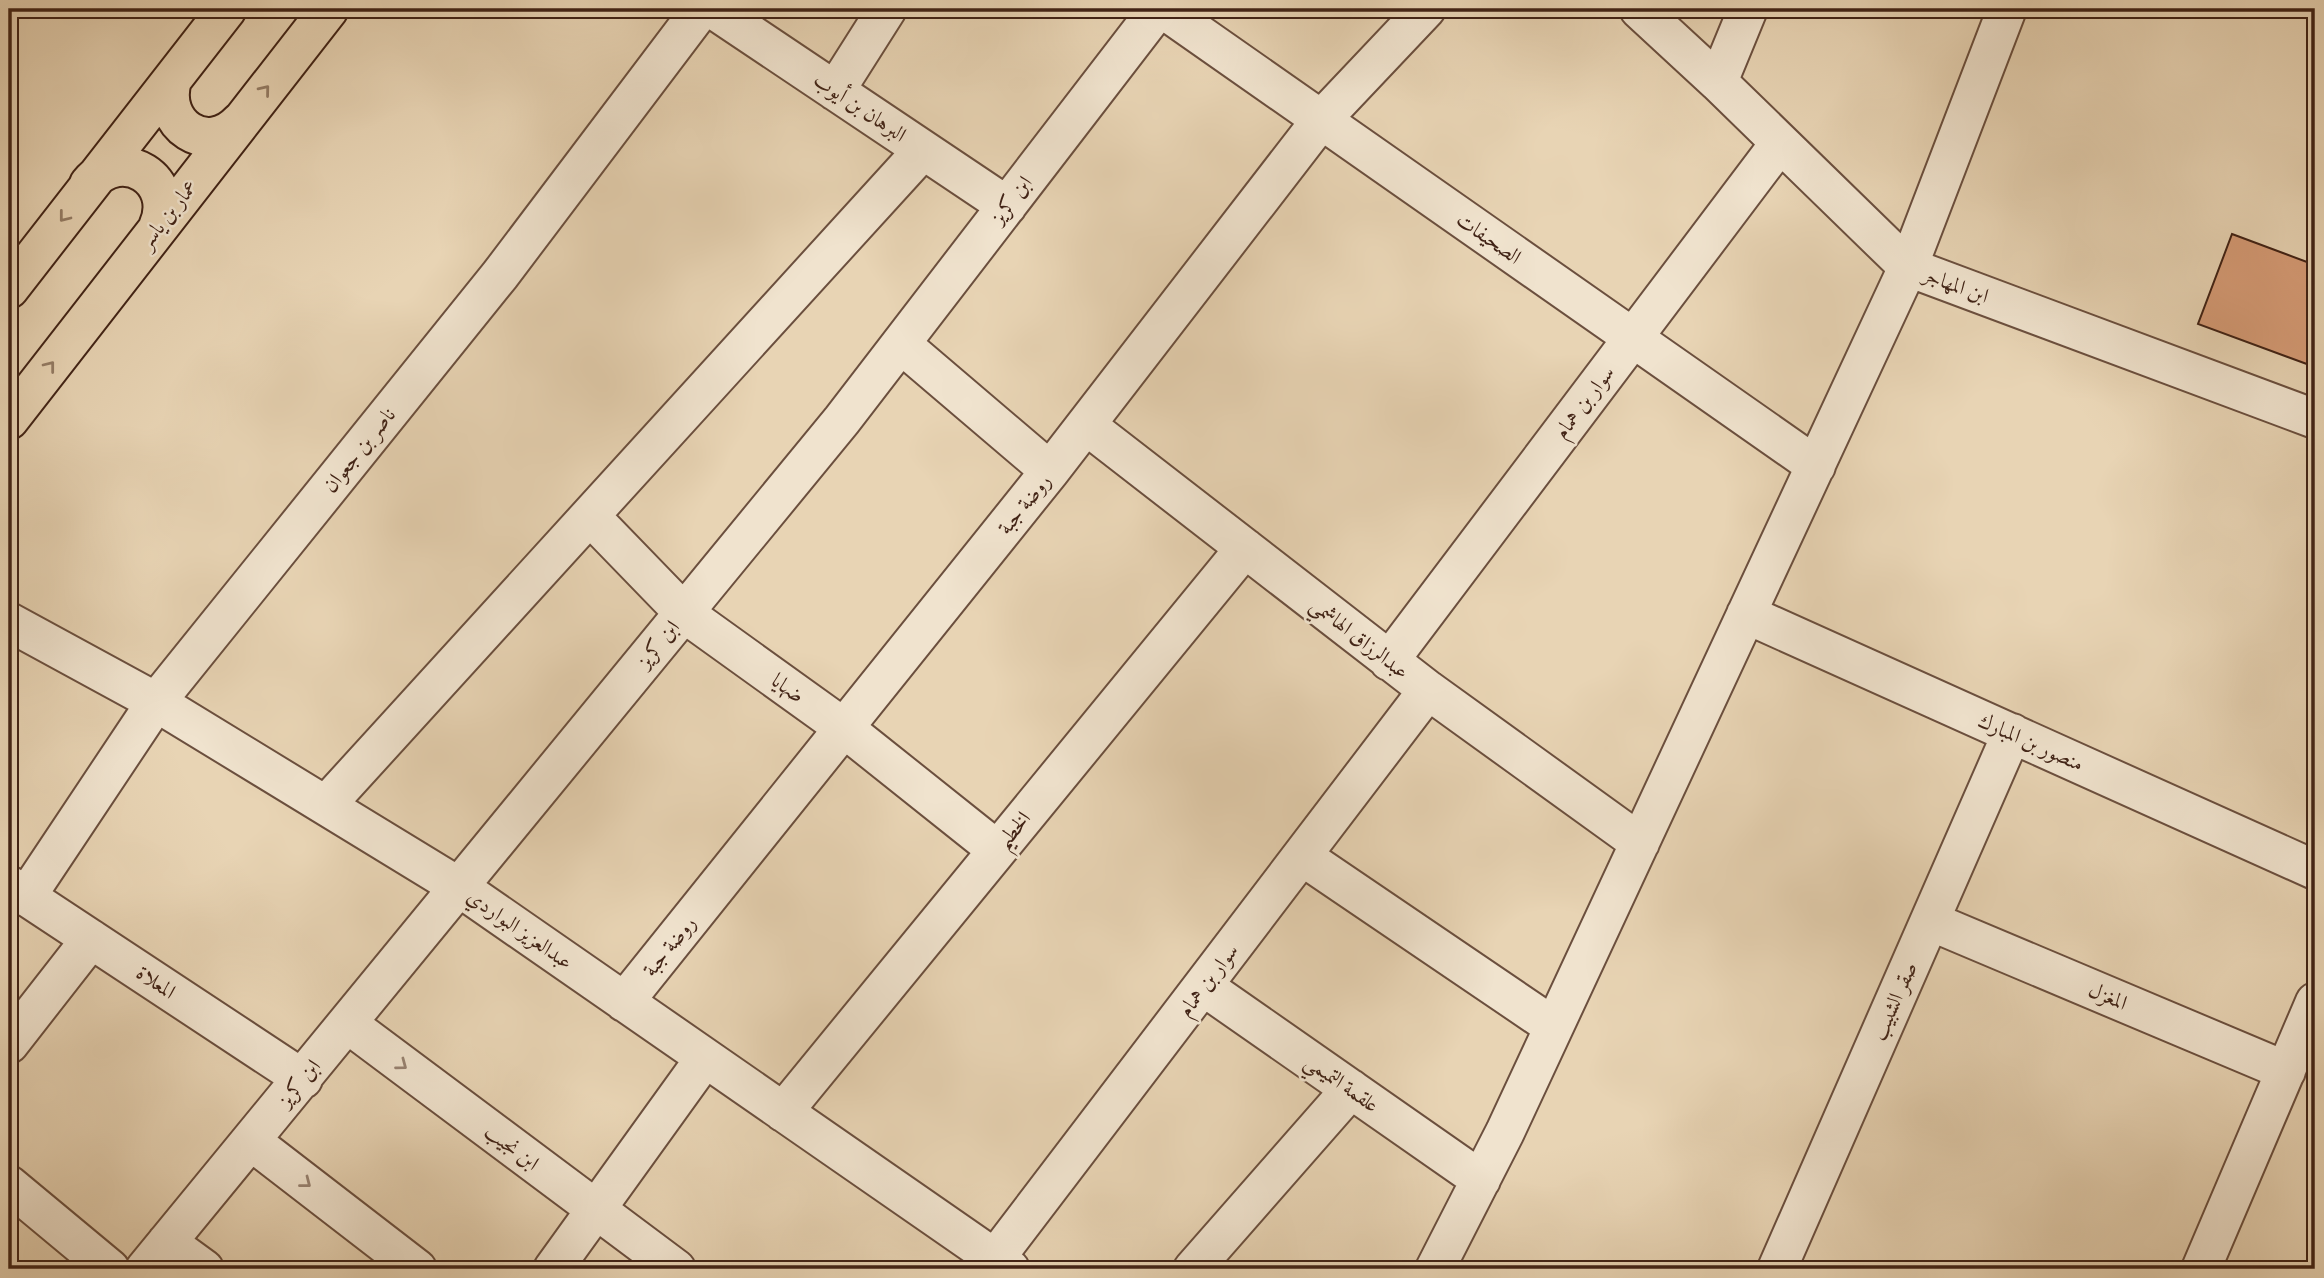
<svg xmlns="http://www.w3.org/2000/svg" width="2324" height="1278" viewBox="0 0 2324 1278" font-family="'IM FELL Great Primer',Amiri,serif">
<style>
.building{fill:#d69c77;stroke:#412316;stroke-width:2}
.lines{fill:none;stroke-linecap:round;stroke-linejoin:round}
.minor-casing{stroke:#6b4f3e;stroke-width:42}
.major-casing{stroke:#412316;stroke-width:42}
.minor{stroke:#f0e3ce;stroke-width:38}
.major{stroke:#e8d4b4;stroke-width:38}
.oneway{stroke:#947c65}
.oneway2{stroke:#988372}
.labels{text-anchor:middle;stroke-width:5;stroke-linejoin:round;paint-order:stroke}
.street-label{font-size:21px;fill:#412316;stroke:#f0e3ce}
</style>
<rect width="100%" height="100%" fill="#e8d4b4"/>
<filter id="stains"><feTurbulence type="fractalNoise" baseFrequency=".00286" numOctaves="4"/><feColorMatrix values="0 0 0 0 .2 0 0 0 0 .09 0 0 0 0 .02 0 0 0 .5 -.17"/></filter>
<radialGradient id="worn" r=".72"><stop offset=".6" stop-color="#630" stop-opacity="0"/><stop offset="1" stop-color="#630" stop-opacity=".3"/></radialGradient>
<path class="building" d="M2232,234L2315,265V367L2198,324Z"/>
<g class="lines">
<defs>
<path id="minor" d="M713,9L1007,206
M1163,9L1816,466
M1639,9L1718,82L1908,267L2315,419
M1718,82L1748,9
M835,91L887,9
M901,344L1050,471
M1086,425L1428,690L1640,843
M590,516L684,613L844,728L997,850
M1746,614L2315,870
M9,622L156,702L459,887L1010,1269
M1389,661L1780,143
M326,805L923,150
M1302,856L1554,1027
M9,885L303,1079
M26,897L156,702L500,275L701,9
M1930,921L2286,1071
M1203,986L1481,1180
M624,1002L1050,471L1321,120L1426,9
M348,1024L676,1269
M9,1044L91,939
M783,1112L1245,548
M251,1141L417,1269
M9,1185L110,1269
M167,1242L204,1269
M145,1269L842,420L1158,9
M553,1269L705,1058
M987,1269L1428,690
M1193,1269L1351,1089
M1435,1269L1505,1132L1908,267L2007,9
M1777,1269L2012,733
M2201,1269L2315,1002"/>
<path id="major" d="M172,80C159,125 207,157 240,122
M89,184C122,144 179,180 158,227
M9,289L227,9
M9,420L329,9"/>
</defs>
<use href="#minor" class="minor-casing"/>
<use href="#major" class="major-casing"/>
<use href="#minor" class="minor"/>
<use href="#major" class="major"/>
</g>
<defs><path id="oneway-chevron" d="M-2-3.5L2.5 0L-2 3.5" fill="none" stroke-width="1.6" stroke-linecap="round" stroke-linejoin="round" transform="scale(1.75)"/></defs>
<g class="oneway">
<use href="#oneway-chevron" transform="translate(265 90) rotate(-51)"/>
<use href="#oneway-chevron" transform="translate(64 217) rotate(128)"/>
<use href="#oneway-chevron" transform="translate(50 366) rotate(-52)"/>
</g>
<g class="oneway2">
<use href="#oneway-chevron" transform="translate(402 1065) rotate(37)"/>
<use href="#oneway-chevron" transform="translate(306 1183) rotate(38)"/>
</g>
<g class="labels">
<g class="street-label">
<text transform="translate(860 107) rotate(34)" y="7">البرهان بن أيوب</text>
<text transform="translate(1011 200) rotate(-53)" y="7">ابن كريز</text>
<text transform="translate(168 214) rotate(-52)" y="7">عمار بن ياسر</text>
<text transform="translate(1489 238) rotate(35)" y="7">الصحيفات</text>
<text transform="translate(1956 285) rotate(20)" y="7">ابن المهاجر</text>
<text transform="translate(1584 402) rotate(-53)" y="7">سوار بن همام</text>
<text transform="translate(359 450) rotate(-51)" y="7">ناصر بن جعوان</text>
<text transform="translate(1024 504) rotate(-51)" y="7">روضة جبة</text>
<text transform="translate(1360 638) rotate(38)" y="7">عبدالرزاق الهاشمي</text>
<text transform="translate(658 644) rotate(-51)" y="7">ابن كريز</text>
<text transform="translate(788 688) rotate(36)" y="7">ضهايا</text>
<text transform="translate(2031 742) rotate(24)" y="7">منصور بن المبارك</text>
<text transform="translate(1013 830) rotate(-51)" y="7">الخطيم</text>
<text transform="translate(520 929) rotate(35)" y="7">عبدالعزيز البواردي</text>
<text transform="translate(669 946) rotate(-51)" y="7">روضة جبة</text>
<text transform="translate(1208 980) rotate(-53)" y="7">سوار بن همام</text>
<text transform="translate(156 982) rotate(34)" y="7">المعلاة</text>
<text transform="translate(2108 996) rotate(23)" y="7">المغزل</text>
<text transform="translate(1894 1001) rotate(-66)" y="7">صقر الشبيب</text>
<text transform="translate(299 1083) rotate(-51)" y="7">ابن كريز</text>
<text transform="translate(1342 1083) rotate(35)" y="7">علقمة التميمي</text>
<text transform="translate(512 1147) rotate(37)" y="7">ابن نجيب</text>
</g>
</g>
<rect width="2324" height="1278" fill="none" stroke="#e8d4b4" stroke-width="35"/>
<rect x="10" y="10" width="2303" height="1257" fill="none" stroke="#412316" stroke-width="3.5"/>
<rect x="18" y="18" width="2289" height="1243" fill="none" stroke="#412316" stroke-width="2"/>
<rect width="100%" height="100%" filter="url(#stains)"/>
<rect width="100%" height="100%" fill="url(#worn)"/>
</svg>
